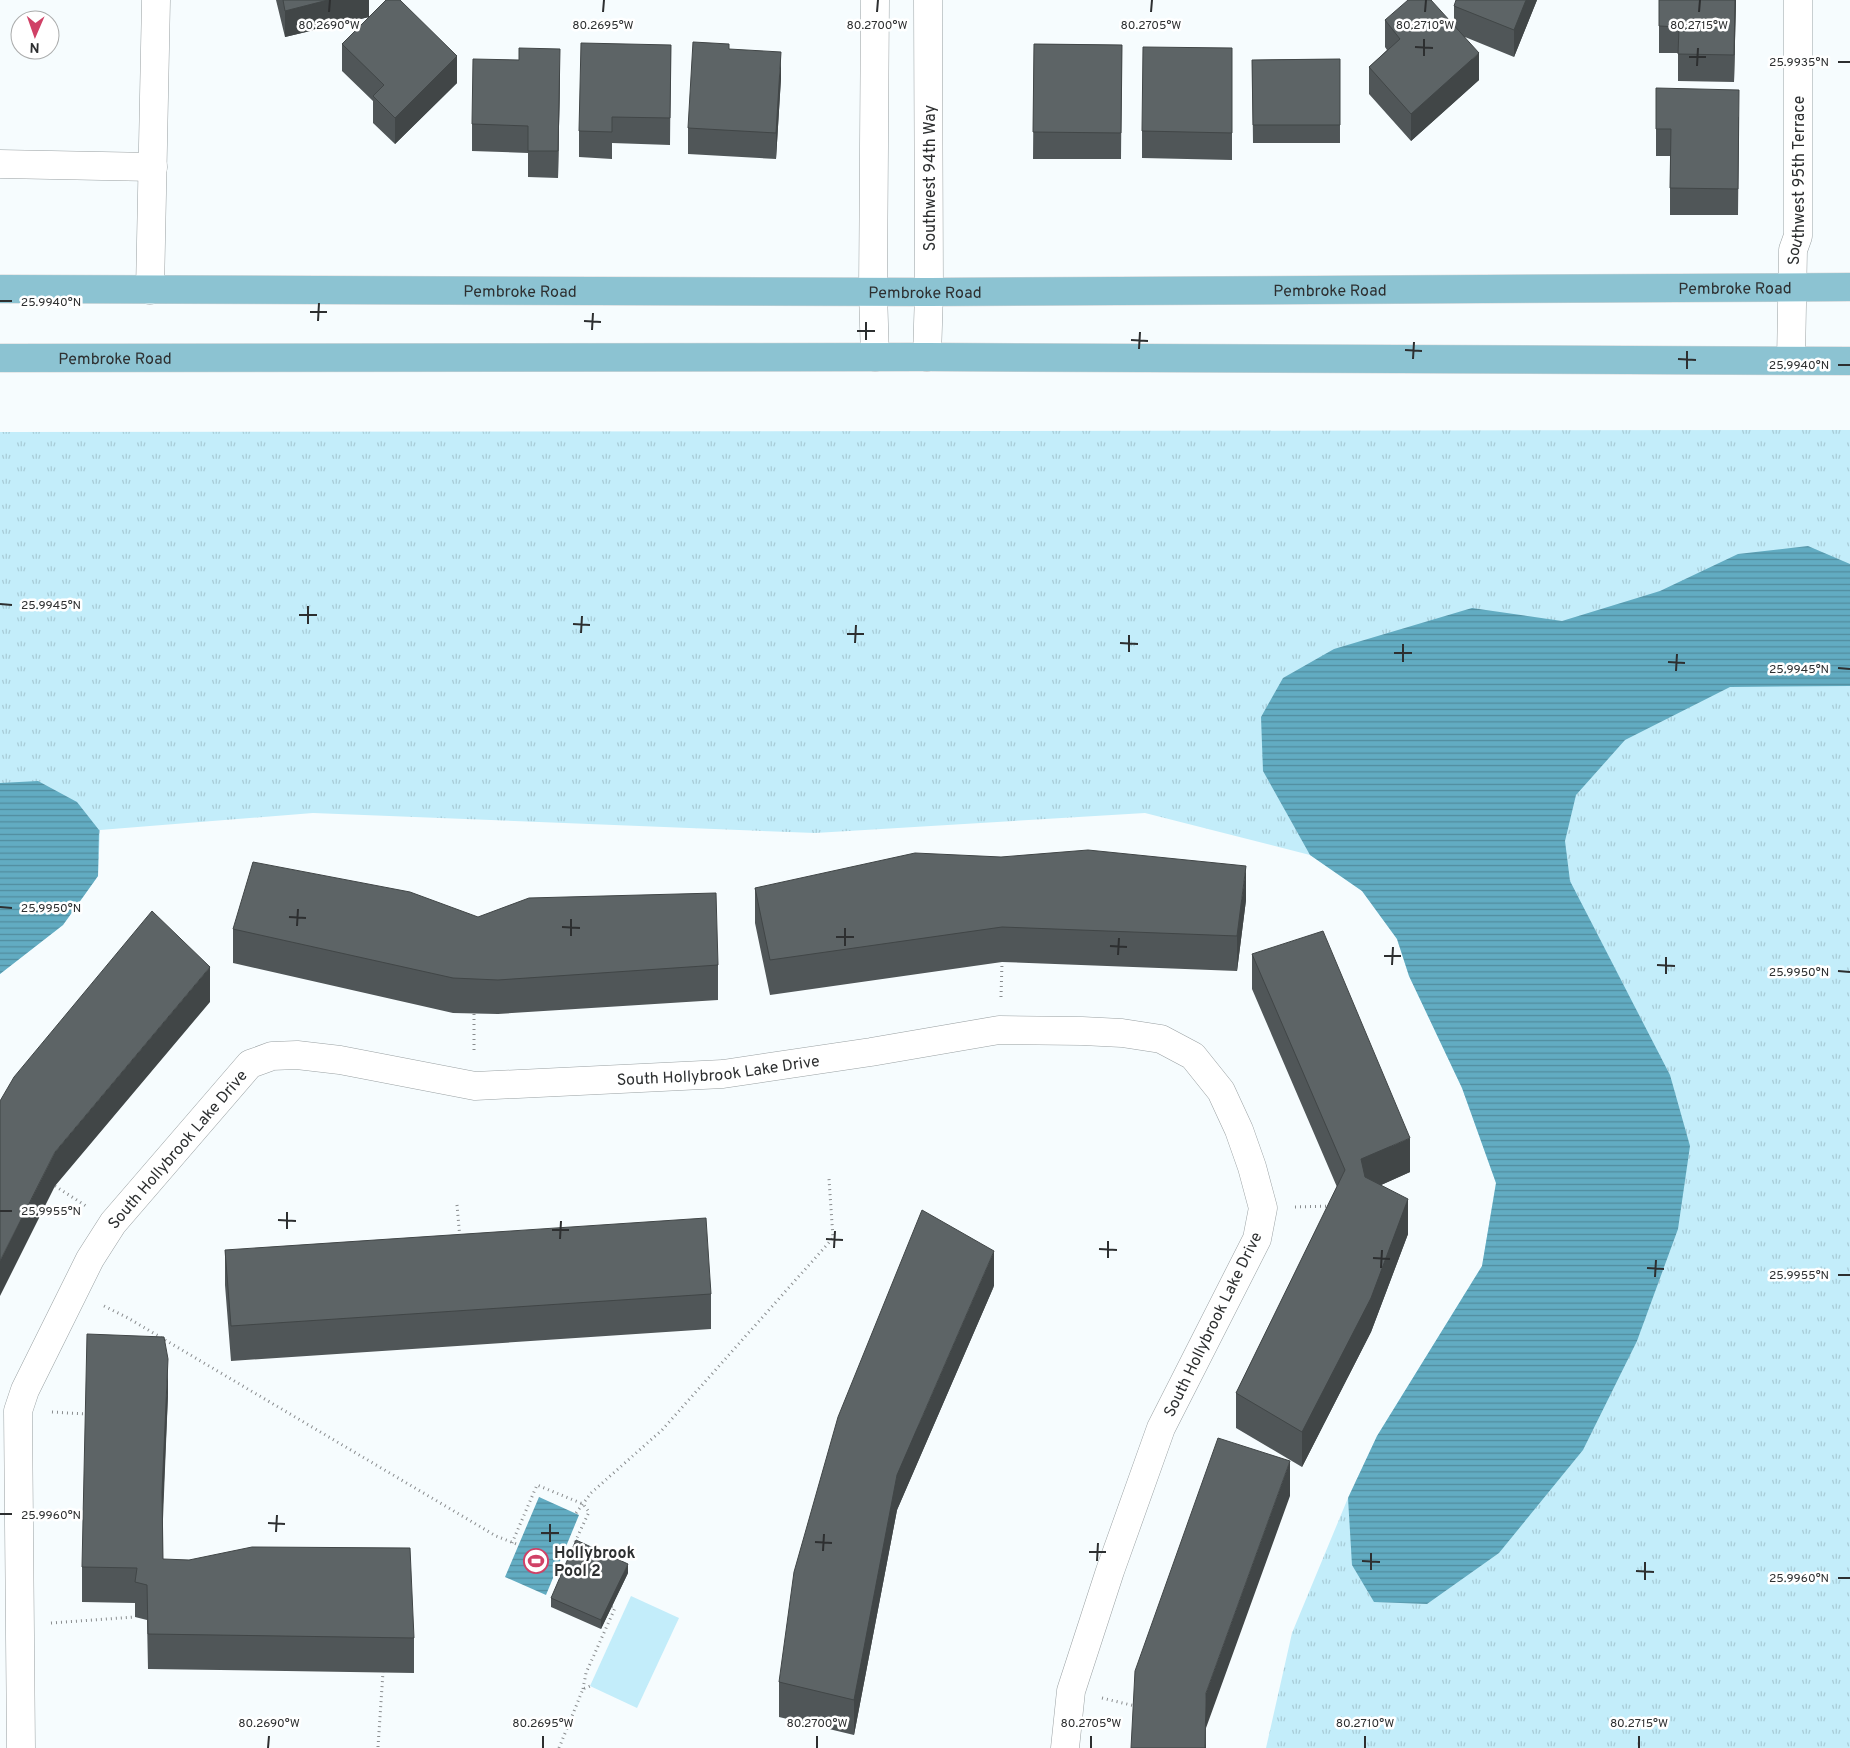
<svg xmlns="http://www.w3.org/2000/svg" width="1850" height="1748" viewBox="0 0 1850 1748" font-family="Overpass,sans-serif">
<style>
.grass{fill:url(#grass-tufts)}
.pitch{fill:#c3edfa}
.water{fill:url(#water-rules)}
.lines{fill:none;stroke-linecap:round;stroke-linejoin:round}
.minor-casing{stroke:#9aa1a3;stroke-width:29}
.major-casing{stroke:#d5d5d6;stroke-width:29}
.path{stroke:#898c8e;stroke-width:3;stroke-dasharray:1 4;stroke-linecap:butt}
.minor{stroke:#fff;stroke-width:28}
.major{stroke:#8cc3d2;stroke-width:28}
.wall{fill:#505658}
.shaded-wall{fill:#414647}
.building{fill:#5d6466;stroke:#414647}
.ticks{fill:none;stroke:#2d2f30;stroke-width:2}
.labels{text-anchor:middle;stroke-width:5;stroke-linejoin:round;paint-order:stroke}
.street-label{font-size:16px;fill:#2d2f30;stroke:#fff}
.poi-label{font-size:16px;font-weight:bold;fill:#2d2f30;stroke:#fff;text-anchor:start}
.ticks-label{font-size:12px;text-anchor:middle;fill:#2d2f30;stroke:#fff;stroke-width:5;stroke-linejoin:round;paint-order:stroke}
</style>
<defs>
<pattern id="grass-tufts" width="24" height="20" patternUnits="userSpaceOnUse" patternTransform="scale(1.25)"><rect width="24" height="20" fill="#c3edfa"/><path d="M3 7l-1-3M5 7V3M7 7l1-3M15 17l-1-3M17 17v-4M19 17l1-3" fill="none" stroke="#a8ccd7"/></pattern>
<pattern id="water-rules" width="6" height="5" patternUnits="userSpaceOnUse" patternTransform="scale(1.25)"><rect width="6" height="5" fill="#62acc2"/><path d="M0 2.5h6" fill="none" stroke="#518c9e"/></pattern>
</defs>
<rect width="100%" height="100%" fill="#f6fcfe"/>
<path class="grass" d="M1850,430V1748H1266L1292,1633L1348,1498L1377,1436L1482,1266L1496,1183L1462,1088L1409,976L1397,939L1362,891L1310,855L1145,813L815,833L313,813L100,830L98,876L63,925L0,974V432Z"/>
<path class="pitch" d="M631,1596L679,1618L637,1708L590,1686Z"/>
<path class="water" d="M1808,546L1850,564V686L1730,687L1625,740L1576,795L1565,841L1570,881L1670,1075L1690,1146L1678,1229L1637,1341L1583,1450L1499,1553L1427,1604L1374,1602L1352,1565L1348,1498L1377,1436L1482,1266L1496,1183L1462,1088L1409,976L1397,939L1362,891L1310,855L1263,771L1261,717L1283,678L1334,649L1472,608L1562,621L1660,591L1738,554Z
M38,781L77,802L99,830L98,876L63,925L0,974V783Z
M539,1497L579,1515L546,1595L505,1577Z"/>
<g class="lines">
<defs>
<g id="minor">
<path d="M875,0L873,292L875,357"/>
<path d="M0,164L153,167"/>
<path d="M150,290L156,0"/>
<path d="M927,357L929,292L928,0"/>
<path id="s1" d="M1791,360L1793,250L1798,236V0"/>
<path id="s2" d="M21,1748L18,1411L25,1390L90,1259L113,1223L250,1064L272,1056L297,1055L340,1060L475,1086L723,1074L871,1052L999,1030L1082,1031L1122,1033L1161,1039L1193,1056L1221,1091L1239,1130L1252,1167L1263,1208L1257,1239L1161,1428L1110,1571L1071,1691L1065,1748"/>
</g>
<g id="major">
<path id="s3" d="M0,289L929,292L1850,287"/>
<path id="s4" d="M0,358L927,357L1850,361"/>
</g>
</defs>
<use href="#minor" class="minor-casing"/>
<use href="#major" class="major-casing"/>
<path class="path" d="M1001,997L1002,962
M474,1014V1053
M55,1186L86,1206
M457,1205L460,1239
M1295,1207L1332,1206
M104,1306L128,1318L496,1536L519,1545
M52,1412L86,1414
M576,1513L591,1493L662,1430L833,1238L829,1179
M512,1543L537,1485L583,1504L589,1512L574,1544
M51,1623L135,1617
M583,1689L586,1673L615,1608L612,1607
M1102,1698L1135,1706
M378,1747L383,1672
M559,1748L583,1689L590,1686"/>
<use href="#minor" class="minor"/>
<use href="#major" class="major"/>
</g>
<path class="wall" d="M276,0H369V17L285,37Z
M1537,0L1514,57L1465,37L1479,80L1411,141L1369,94V67L1387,50L1385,47V20L1454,25V6Z
M1736,0L1734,82L1678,81V53H1659V26Z
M342,44L457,83L395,144L373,123V101L342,71Z
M1034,44L1122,45L1121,159H1033Z
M671,45L670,145L612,143V159L579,157V131Z
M1232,48V160L1142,158V131Z
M729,49L781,78L776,159L688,154V128Z
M1340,59V143H1253L1252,60Z
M560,75L558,178L528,177V153L472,151V124Z
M1656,88L1739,117L1738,215H1670V156H1656Z
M755,888L1246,900L1237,971L1002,962L770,995L755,923Z
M478,917L718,965V1000L498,1014L453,1013L233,963V929Z
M1252,954L1410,1172L1381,1185L1408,1234L1371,1332L1302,1467L1236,1428V1393L1337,1187L1252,989Z
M225,1250L711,1294V1329L231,1361L225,1285Z
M994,1286L897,1510L854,1735L779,1717V1682Z
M168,1394L163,1519V1559L414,1638V1673L148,1669L147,1620L135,1617V1603L82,1602V1567Z
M628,1573L601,1629L551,1607V1598Z"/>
<path class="shaded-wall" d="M328,0H369V17L285,37V11Z
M1526,0H1537L1514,57V30Z
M1735,0H1736L1734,82V55Z
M560,49V75L558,178V151Z
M781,52V78L776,159V133Z
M1479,53V80L1411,141V114Z
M457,56V83L395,144V118Z
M1246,866V900L1237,971V936Z
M210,967V1002L55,1186L0,1296V1261L55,1152Z
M1410,1138V1172L1361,1194V1159Z
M1408,1199V1234L1371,1332L1302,1467V1432Z
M994,1251V1286L897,1510L854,1735V1700L897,1475Z
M168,1359V1394L162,1527V1492Z
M1290,1461V1496L1206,1728V1748H1205L1206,1693Z
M628,1564V1573L601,1629V1620Z"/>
<path class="building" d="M283,0H328L285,11Z
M386,0H400L457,56L395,118L373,96L384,85L342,44Z
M1408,0H1431L1479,53L1411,114L1369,67L1400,39L1385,20Z
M1456,0H1526L1514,30L1454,6Z
M1659,0H1735L1734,55L1678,54L1679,27L1659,26Z
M693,42L729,44V49L781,52L776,133L688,128Z
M581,43L671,45L670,118L612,117V132L579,131Z
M1034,44L1122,45L1121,133L1033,132Z
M1143,47L1232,48V133L1142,131Z
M519,48L560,49L558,151H528V126L472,124L473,59L519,60Z
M1340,59V125H1253L1252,60Z
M1656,88L1739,90L1738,189L1670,188L1671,129H1656Z
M1088,850L1246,866L1237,936L1002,927L770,960L755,888L915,853L1001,857Z
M253,862L410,892L478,917L529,898L716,893L718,965L498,980L453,978L233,929Z
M152,911L210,967L55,1152L0,1261V1101L14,1077Z
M1323,931L1410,1138L1361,1159L1365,1177L1408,1199L1371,1298L1302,1432L1236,1393L1345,1170L1252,954Z
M922,1210L994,1251L897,1475L854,1700L779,1682L794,1572L838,1417Z
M706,1218L711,1294L231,1326L225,1250Z
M87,1334L164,1337L168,1359L162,1492L163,1559L189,1560L252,1547L410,1548L414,1638L148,1634L147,1585L135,1582L137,1568L82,1567Z
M1218,1438L1290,1461L1206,1693L1205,1748H1131L1135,1671Z
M576,1540L628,1564L601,1620L551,1598Z"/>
<path class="ticks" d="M329,12L330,0M603,12L604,0M877,12L878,0M1151,12L1152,0M1425,12L1426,0M1699,12L1700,0M1415,47L1433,48M1424,56V39M1689,57H1706M1838,62H1850M1697,66L1698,48M0,301H12M310,312H327M318,321L319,303M584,321L601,322M592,330L593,313M857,331H875M866,340V322M1131,340L1148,341M1139,349L1140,332M1405,350L1422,351M1413,359L1414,342M1678,359L1696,360M1838,365H1850M1687,369V351M0,604L12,605M299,615H317M308,624V606M573,624L590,625M581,633L582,616M847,634H864M855,643L856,625M1120,643L1138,644M1129,652V635M1394,653H1412M1403,662V644M1668,662L1685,663M1838,668L1850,669M1676,671L1677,654M0,907L12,908M289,917L306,918M297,926L298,909M562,927L580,928M571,936V919M836,937H854M845,946V928M1110,946L1127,947M1118,955L1119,938M1384,956H1401M1392,965L1393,947M1657,965L1675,966M1838,971L1850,972M1666,974V957M0,1211H12M278,1220L296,1221M287,1229V1212M552,1230H569M560,1239L561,1221M826,1239L843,1240M834,1248L835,1231M1099,1249L1117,1250M1108,1258V1241M1373,1258L1390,1259M1381,1268L1382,1250M1647,1268L1664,1269M1838,1275H1850M1655,1277L1656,1260M0,1514H12M268,1523L285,1524M276,1532L277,1515M541,1533H559M550,1542V1524M815,1542L832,1543M823,1551L824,1534M1089,1552H1106M1097,1561L1098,1543M1362,1561L1380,1562M1371,1570V1553M1636,1571L1654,1572M1838,1578H1850M1645,1580V1562M268,1748L269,1736M543,1748V1736M817,1748V1736M1091,1748V1736M1365,1748V1736M1639,1748V1736"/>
<defs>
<symbol id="stadium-ring" viewBox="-11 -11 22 22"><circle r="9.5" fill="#fff" stroke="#d04166" stroke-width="1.5"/><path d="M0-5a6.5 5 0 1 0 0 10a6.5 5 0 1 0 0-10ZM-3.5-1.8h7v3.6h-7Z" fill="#d04166"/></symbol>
</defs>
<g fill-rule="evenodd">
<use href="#stadium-ring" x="522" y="1547" width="28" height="28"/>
</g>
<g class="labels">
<g class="street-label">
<text transform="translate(929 178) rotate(-90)" y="6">Southwest 94th Way</text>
<text dy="6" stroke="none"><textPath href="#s1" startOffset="180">Southwest 95th Terrace</textPath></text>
<text dy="6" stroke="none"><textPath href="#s3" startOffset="1735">Pembroke Road</textPath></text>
<text dy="6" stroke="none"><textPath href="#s3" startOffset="1330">Pembroke Road</textPath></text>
<text dy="6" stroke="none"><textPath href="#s3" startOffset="520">Pembroke Road</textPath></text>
<text dy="6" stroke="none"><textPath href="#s3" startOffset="925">Pembroke Road</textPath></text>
<text dy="6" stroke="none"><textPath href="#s4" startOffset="115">Pembroke Road</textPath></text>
<text dy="6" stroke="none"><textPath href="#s2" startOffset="1231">South Hollybrook Lake Drive</textPath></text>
<text dy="6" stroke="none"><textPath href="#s2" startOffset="646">South Hollybrook Lake Drive</textPath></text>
<text transform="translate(1212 1324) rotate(-64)" y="6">South Hollybrook Lake Drive</text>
</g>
<g class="poi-label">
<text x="554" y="1558">Hollybrook<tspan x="554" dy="18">Pool 2</tspan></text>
</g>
</g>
<g class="ticks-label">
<text x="329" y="29">80.2690°W</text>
<text x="603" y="29">80.2695°W</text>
<text x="877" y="29">80.2700°W</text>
<text x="1151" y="29">80.2705°W</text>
<text x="1425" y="29">80.2710°W</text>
<text x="1699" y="29">80.2715°W</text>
<text x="1799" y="66">25.9935°N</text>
<text x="51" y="306">25.9940°N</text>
<text x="1799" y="369">25.9940°N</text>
<text x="51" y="609">25.9945°N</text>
<text x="1799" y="673">25.9945°N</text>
<text x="51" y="912">25.9950°N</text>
<text x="1799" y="976">25.9950°N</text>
<text x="51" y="1215">25.9955°N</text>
<text x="1799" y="1279">25.9955°N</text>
<text x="51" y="1519">25.9960°N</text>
<text x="1799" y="1582">25.9960°N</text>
<text x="269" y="1727">80.2690°W</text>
<text x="543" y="1727">80.2695°W</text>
<text x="817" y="1727">80.2700°W</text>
<text x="1091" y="1727">80.2705°W</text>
<text x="1365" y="1727">80.2710°W</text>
<text x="1639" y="1727">80.2715°W</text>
</g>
<g transform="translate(35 35) rotate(182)"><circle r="24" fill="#ffffff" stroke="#abacac"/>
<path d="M0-4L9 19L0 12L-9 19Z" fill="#d04166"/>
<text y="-8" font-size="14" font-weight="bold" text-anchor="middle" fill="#2d2f30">N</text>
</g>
</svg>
